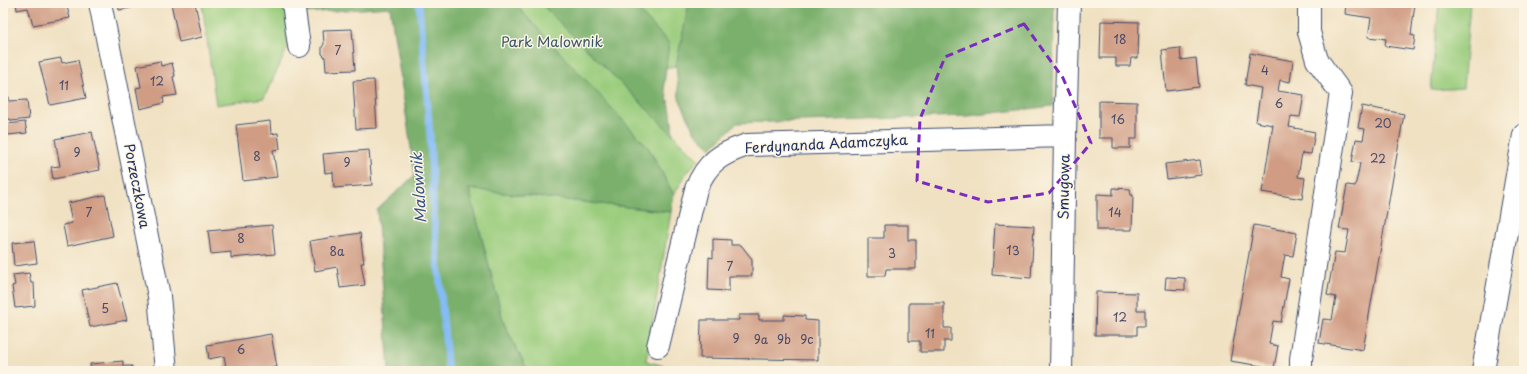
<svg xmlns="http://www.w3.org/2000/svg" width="1527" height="374" viewBox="0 0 1527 374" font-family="'Playpen Sans',sans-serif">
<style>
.green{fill:#99cc7c;stroke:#5a7e6d}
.forest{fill:#7ab06c;stroke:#4a7065}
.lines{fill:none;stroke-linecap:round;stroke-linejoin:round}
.stream{stroke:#85bcf5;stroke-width:7}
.building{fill:#d09c84}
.minor-casing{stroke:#3b4a6d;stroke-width:24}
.minor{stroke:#fff;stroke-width:22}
.marked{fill:none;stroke:#7b2cbf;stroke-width:3;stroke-dasharray:8 5;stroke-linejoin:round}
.labels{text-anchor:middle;stroke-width:3;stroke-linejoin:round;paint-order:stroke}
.number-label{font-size:12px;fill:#484a68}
.park-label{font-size:14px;fill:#3a5666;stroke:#fcf5e5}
.street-label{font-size:14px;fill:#1b2f5e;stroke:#fcf5e5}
.water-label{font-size:15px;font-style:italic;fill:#365284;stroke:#fcf5e5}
</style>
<rect width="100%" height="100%" fill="#fcf5e5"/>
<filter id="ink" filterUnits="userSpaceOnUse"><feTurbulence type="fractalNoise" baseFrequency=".025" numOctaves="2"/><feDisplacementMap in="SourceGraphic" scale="8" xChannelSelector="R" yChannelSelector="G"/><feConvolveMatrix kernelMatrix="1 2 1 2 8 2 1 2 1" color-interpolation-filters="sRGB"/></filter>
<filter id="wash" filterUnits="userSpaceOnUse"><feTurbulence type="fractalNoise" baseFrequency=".012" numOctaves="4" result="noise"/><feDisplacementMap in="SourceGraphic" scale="16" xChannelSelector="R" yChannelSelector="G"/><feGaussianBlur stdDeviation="0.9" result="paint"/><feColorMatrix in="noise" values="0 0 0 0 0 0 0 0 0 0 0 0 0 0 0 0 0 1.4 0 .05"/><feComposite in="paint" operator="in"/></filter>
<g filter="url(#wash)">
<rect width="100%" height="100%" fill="#f0e1c2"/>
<path class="green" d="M202,3H303L304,13L264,98L216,105Z
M409,3H712L701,63L612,74L699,160L687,172L674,195L648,147Z
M1439,3H1470L1463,88L1431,90Z
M469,189L671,212L646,361L683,371H528L504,324Z"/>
<path class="forest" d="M303,3H514L648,147L674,195L671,212L469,189L504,324L528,371H389L377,210L415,175L390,7L304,13Z
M540,3H632L669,43L664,85L671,112L673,135Z
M689,3H1054L1053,106L968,116L737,123L711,148L695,133L679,98L676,65Z"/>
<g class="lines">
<path class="stream" d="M419,3L430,135L434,219L448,371"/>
</g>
<g id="blocks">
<path class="building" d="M16,3H66L70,18L33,25L28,8L17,10Z
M118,3H150V4L119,10Z
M171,3H195L202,37L179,42Z
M1346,3H1415L1411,35L1415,36L1413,50L1385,46L1386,39L1368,37L1371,18L1345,14Z
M1101,21L1139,22L1138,58H1131L1130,66H1116V58H1100Z
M352,29L355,70L326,71L325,57L322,54V47L324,44L323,30Z
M1180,48L1181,60L1196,58L1199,87L1166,91L1162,50Z
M1250,53L1293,61L1290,82L1280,80L1278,91L1304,95L1300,117L1291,116L1289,127L1315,132L1311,154L1302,153L1298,177L1305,178L1302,199L1262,192L1273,125L1256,122L1261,88L1245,85Z
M61,58L62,63L78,60L86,98L50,105L39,62Z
M160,61L161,66L172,63L175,76L173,77L177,95L163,97L164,103L140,109L136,88L141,87L137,66Z
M374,80L377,128L356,129L353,81Z
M3,97H9V101L27,100L29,119L11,121V119L3,120Z
M1099,101L1137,102V139H1130V148H1113V138H1099Z
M1362,106L1404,114L1363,350L1319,343L1323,319L1332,320L1336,297L1327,295L1335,252L1345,253L1347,242L1349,230L1339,229L1347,185L1355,186L1358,174L1360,163L1352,162L1356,139L1363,140L1365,129L1358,128Z
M270,121L271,134L278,133L280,149L273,150L277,177L243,181L236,125Z
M25,122L27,133L8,135L7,124Z
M92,132L100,170L53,179L51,167L60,166L55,139Z
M369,150L372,185L334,188L333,172L325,173L323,154Z
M1200,160L1202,175L1167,179L1165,164Z
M1113,188L1130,189L1131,195H1133L1132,230H1097V194L1113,195Z
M105,195L113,236L67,246L63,225L72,223L68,203Z
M995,224L1034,226L1031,278L992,275Z
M272,225L275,254L231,258V252L211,254L208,231Z
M884,225H908V240H916V269H886L885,276H868V238H884Z
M1254,225L1297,233L1293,256L1285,255L1283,265L1281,277L1289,279L1281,322L1273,321L1269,344L1278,346L1274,368L1230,361Z
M360,233L364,263H361L365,285L340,288L337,267L315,271L310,241Z
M713,239L731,240V245H741L752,259V276H729V291L708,290L709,257L713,258Z
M34,241L37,263L14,266L12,243Z
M29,273L31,283H34L35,306L15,308L12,286L15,285L13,275Z
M1166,277L1185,278V290L1165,289Z
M117,283L127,320L90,327L82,290Z
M1096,292L1137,293V310H1145V326H1137V335H1095Z
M909,303H944V328H951V341H944V352H920V341H909Z
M739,315H759V320H784V315L805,316V320L818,321V360L700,358L701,320H739Z
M271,334L277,367L259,371H223V368L226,367L224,356L209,359L207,345Z
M123,361V366H132V371H91L90,364Z"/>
</g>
</g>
<g filter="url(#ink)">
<use href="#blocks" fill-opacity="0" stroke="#3b4a6d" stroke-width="1"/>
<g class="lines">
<defs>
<path id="minor" d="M100,3L159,296L166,371
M293,3L299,46
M658,346L696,189C707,162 720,154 747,145L1065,136
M1061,371L1065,136L1069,3
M1301,371V359L1341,93L1317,60L1309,32V3
M1483,371L1524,135"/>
</defs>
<use href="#minor" class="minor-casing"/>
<use href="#minor" class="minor"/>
</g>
</g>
<path class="marked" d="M1024,24L1063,78L1091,143L1049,193L988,202L917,181L920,119L945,57Z"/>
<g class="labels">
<g class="number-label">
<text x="1120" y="44">18</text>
<text x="338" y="55">7</text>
<text x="1265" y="75">4</text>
<text x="157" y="86">12</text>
<text x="64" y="90">11</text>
<text x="1279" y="108">6</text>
<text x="1118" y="124">16</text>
<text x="1383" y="128">20</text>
<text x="77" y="157">9</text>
<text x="257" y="161">8</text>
<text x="1378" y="163">22</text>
<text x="347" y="167">9</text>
<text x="89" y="217">7</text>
<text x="1115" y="217">14</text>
<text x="241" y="243">8</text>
<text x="1013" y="255">13</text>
<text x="337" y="256">8a</text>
<text x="892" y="258">3</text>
<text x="730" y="271">7</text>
<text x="105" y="313">5</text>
<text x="1120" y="322">12</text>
<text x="930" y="338">11</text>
<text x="736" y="343">9</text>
<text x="761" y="344">9a</text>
<text x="784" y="344">9b</text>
<text x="807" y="344">9c</text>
<text x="241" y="354">6</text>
</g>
<g class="park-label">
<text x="552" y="47">Park Malownik</text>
</g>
<g class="street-label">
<text transform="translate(826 144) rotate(-3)" y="5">Ferdynanda Adamczyka</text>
<text transform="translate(137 186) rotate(79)" y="5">Porzeczkowa</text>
<text transform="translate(1064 187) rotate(-89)" y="5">Smugowa</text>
</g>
<g class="water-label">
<text transform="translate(419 188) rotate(-94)" y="5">Malownik</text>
</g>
</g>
<rect width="1527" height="374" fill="none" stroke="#fcf5e5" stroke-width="16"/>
</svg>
